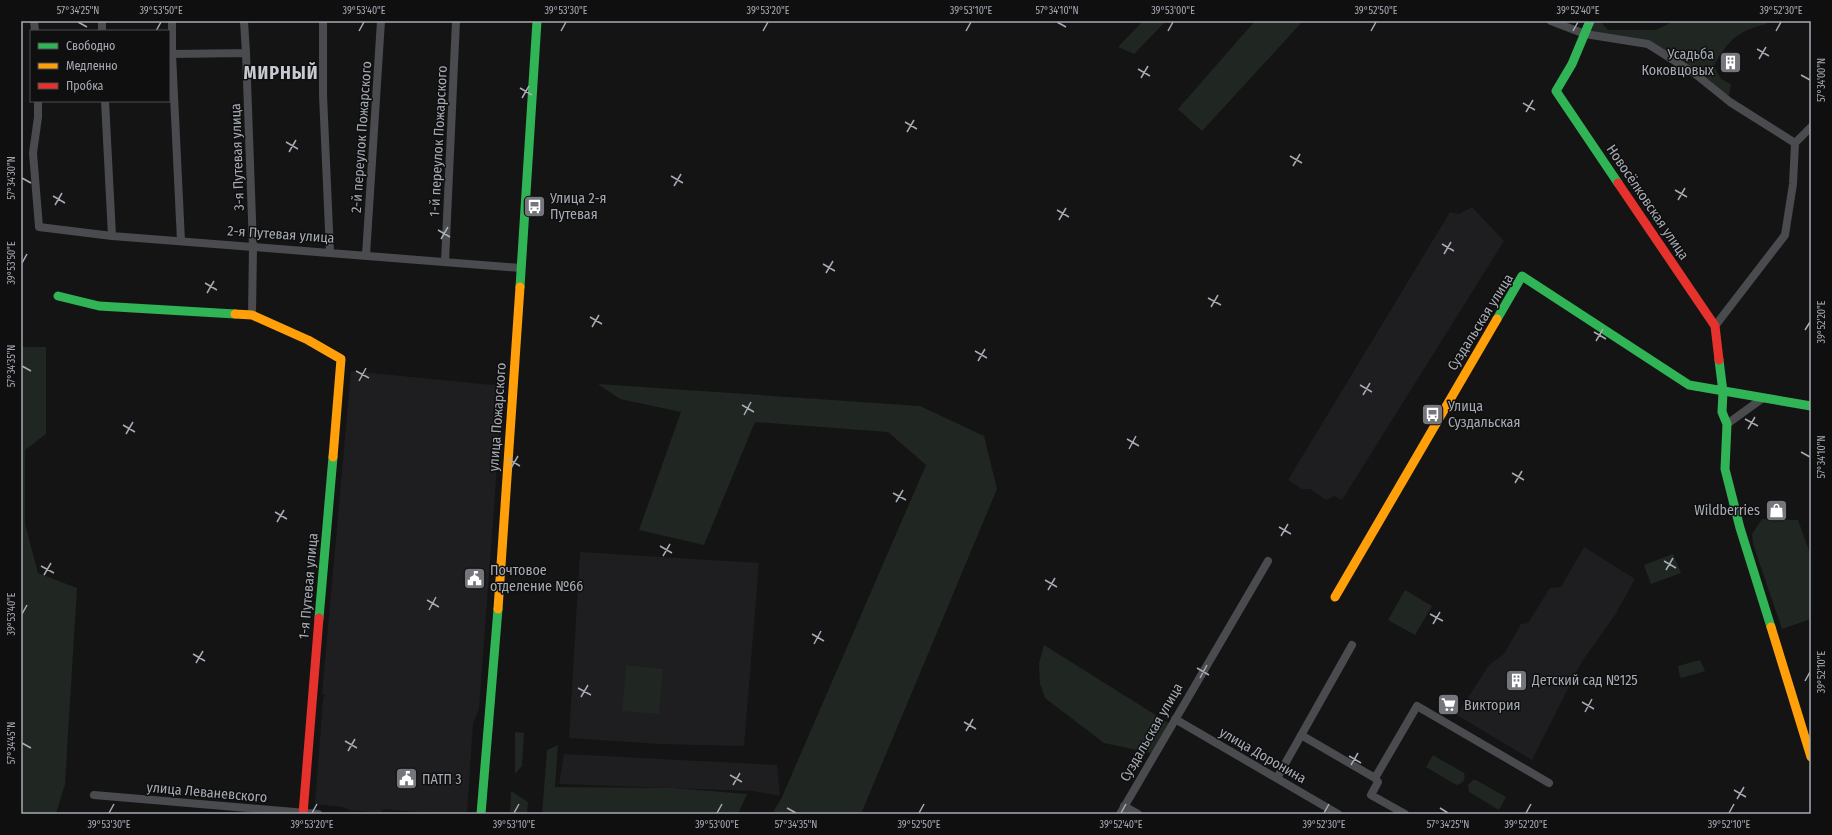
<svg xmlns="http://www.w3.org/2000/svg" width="1832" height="835" viewBox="0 0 1832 835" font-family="'Fira Sans Condensed',sans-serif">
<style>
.built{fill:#1e1e20}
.green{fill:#202621}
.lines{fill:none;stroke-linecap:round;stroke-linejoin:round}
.street{stroke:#4a4b4e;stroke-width:8}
.fast{stroke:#30b455;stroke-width:9}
.slow{stroke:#ff9f0a;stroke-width:9}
.jam{stroke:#e5322d;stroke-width:9}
.ticks{fill:none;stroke:#a7abb4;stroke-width:1.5}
.labels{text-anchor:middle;stroke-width:3;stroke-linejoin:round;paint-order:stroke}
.poi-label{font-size:14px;fill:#a7abb4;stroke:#0f0f10;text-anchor:start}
.street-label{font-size:14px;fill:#a7abb4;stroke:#0f0f10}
.district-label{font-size:18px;font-weight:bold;letter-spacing:1px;fill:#c7cad0;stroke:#0f0f10}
.neatline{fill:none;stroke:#a7abb4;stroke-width:1.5}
.ticks-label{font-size:10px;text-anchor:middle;fill:#a7abb4}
</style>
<rect width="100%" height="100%" fill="#141415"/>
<path class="built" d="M1472,207L1504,241L1342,500L1334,496L1326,500L1310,489H1302L1288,480L1450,212L1459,214Z
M351,371L503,386L479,709L473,723L467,814H440L384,809L380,813L350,810L344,807L315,804L323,699L325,695L322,694Z
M1584,547L1635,579L1615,615L1581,663L1532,760L1457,715L1489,665L1504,654L1521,624L1528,623L1550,588L1561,587Z
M580,552L759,563L744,746L660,744L569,738Z
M564,754L777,765L780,796L754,791L559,784Z"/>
<path class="green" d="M1143,21H1166L1134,54L1118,47Z
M1255,21H1303L1202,131L1178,109Z
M1594,21H1600L1608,30H1656L1674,21H1766V24C1738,31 1728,40 1714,66L1721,79L1731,84L1729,96L1653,44L1599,35L1590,31Z
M21,347H46V434L25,450V524L38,573L77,588L65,784L56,814H21Z
M598,384L920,406L984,436L997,489L861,814H772L782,797L926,465L888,432L755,422L704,545L639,530L681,412L620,399Z
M1762,519L1798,520L1811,556V619L1782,629L1753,544L1752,534Z
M1673,554L1681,573L1651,584L1644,565Z
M1405,590L1432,606L1415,635L1388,620Z
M1044,645L1170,724L1151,753L1104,743L1045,698L1040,684L1039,664Z
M1700,660L1705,671L1682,678L1680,677L1678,666Z
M626,665L663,669L659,714L622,711Z
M515,732L524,733L522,766L515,774Z
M558,745L555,787L673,788L747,794L738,814H542L547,750Z
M1433,755L1464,773C1466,779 1463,784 1456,785L1426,767Z
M1473,780H1476L1506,797L1499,810L1469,792L1468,785Z
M511,791L528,802L527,814H510Z"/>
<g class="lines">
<path class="street" d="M34,21L35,31
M102,21V31
M172,21V54L181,241
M244,21L246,53L253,247L252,315
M323,21V95L330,252
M1551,21L1585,34L1648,44L1694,73L1730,102L1795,143L1793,184L1785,235L1715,326
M172,54L246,53
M38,101V117L33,153L39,227L112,236L521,268
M105,101L112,236
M1795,143L1811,127
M366,255L381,21
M445,262L456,21
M1727,424L1763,398
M1175,719L1338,814
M1301,735L1375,778L1417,706L1549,783
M1277,778L1352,645
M1375,778L1378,782L1371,795L1405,814
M94,795L318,814
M1124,806L1138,814
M1120,814L1268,561"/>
<path class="fast" d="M1590,21L1572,64L1556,91L1618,183
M520,287L537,21
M58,296L99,306L235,314
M1497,319L1522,276L1689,385L1811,406
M1719,360L1723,392L1722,412L1727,424L1725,469L1740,528L1771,627
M319,618L333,457
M481,814L498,609"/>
<path class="slow" d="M235,314L252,315L308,340L341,359L333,457
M1335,597L1497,319
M498,609L520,287
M1771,627L1811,757"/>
<path class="jam" d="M1618,183L1715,326L1719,360
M303,814L319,618"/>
</g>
<path class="ticks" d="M78,22L87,27M1057,22L1066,27M156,31L161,22M359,31L364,22M561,31L566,22M763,31L768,22M966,31L971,22M1168,31L1173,22M1371,31L1376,22M1573,31L1578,22M1776,31L1781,22M1757,49L1769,56M1759,59L1766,47M1138,69L1150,76M1801,75L1810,80M1141,78L1148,66M520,88L532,95M522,98L529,86M1523,103L1535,110M1526,112L1533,100M905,122L917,129M907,132L914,120M286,142L298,149M289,152L296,140M1290,156L1302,163M1293,166L1300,154M671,176L683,183M22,178L31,183M674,186L681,174M1675,190L1687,197M53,196L65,203M1678,200L1685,188M55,205L62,193M1057,210L1069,217M1059,220L1066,208M438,230L450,237M441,239L448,227M1442,244L1454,251M1444,254L1451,242M22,263L27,254M823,264L835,271M826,273L833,261M205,283L217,290M207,293L214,281M1208,298L1221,305M1211,307L1218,295M590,317L602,324M592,327L599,315M1805,330L1810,322M1594,332L1606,339M1596,341L1603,329M975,351L987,358M978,361L985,349M22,366L31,371M356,371L369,378M359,381L366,368M1360,385L1372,392M1363,395L1370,383M742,405L754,412M744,415L751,402M1745,419L1758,426M123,425L135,432M1748,429L1755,417M126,434L133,422M1127,439L1139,446M1129,449L1136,436M1801,452L1810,457M508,459L520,466M511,468L518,456M1512,473L1524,480M1515,483L1522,471M893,493L906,500M896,502L903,490M275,512L287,519M277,522L284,510M1279,527L1291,534M1281,536L1288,524M660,546L672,553M663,556L670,544M1664,561L1676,568M41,566L54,573M1666,570L1673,558M44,575L51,563M1045,580L1057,587M1048,590L1055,578M427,600L439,607M429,610L436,597M22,614L27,605M1430,614L1443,621M1433,624L1440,612M812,634L824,641M814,644L821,631M193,654L205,661M196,663L203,651M1197,668L1209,675M1200,678L1207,665M1805,681L1810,672M578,688L591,695M581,697L588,685M1582,702L1594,709M1585,712L1592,699M964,722L976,729M966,731L973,719M345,741L357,748M22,743L31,748M348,751L355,739M1349,756L1361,763M1351,765L1358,753M730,775L742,782M733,785L740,773M1734,790L1746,797M1737,799L1744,787M787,808L796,813M1440,808L1448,813M109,813L114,804M312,813L317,804M514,813L519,804M717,813L722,804M919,813L924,804M1121,813L1126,804M1324,813L1329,804M1526,813L1531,804M1729,813L1734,804"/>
<defs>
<symbol id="building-square" viewBox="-11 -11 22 22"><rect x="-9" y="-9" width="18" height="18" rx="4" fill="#74767c" stroke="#0f0f10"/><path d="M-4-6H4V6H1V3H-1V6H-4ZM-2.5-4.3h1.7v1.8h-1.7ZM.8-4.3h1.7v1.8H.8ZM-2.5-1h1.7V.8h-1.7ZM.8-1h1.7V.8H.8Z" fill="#fff"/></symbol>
<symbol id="bus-square" viewBox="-11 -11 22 22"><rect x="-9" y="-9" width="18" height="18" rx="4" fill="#74767c" stroke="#0f0f10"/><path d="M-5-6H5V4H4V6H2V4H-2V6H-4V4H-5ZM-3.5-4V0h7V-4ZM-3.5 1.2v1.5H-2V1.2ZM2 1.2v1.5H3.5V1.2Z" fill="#fff"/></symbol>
<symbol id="shop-square" viewBox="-11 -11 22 22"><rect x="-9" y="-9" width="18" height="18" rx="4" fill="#74767c" stroke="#0f0f10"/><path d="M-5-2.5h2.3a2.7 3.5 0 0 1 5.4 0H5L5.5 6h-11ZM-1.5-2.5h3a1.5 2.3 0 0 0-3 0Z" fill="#fff"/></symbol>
<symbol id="civic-square" viewBox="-11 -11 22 22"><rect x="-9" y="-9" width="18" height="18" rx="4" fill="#74767c" stroke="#0f0f10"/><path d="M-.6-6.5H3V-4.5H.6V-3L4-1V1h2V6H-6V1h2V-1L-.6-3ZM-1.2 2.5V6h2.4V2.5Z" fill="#fff"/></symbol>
<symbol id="supermarket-square" viewBox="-11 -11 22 22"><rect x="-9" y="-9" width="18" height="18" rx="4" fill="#74767c" stroke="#0f0f10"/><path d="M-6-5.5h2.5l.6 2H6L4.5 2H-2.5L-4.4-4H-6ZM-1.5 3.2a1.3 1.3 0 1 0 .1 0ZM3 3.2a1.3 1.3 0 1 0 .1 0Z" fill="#fff"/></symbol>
</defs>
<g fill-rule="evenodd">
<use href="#building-square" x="1718" y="50" width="25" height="25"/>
<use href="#bus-square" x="522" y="194" width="25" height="25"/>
<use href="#bus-square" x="1420" y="402" width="25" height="25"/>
<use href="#shop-square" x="1764" y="498" width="25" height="25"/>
<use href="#civic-square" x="462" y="566" width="25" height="25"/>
<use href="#building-square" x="1504" y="668" width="25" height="25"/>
<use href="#supermarket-square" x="1436" y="692" width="25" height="25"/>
<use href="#civic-square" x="394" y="766" width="25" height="25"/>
</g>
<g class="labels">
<g class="poi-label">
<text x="1714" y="59" text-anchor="end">Усадьба<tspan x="1714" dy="16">Коковцовых</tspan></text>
<text x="550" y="203">Улица 2-я<tspan x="550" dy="16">Путевая</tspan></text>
<text x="1448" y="411">Улица<tspan x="1448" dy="16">Суздальская</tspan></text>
<text x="1760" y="515" text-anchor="end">Wildberries</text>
<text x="490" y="575">Почтовое<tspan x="490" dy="16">отделение №66</tspan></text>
<text x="1532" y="685">Детский сад №125</text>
<text x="1464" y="710">Виктория</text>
<text x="422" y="784">ПАТП 3</text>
</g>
<g class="street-label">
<text transform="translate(361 137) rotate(-86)" y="5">2-й переулок Пожарского</text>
<text transform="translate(438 141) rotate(-87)" y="5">1-й переулок Пожарского</text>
<text transform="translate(237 157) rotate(-92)" y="5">3-я Путевая улица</text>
<text transform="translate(1648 202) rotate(56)" y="5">Новосёлковская улица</text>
<text transform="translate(281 234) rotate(4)" y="5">2-я Путевая улица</text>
<text transform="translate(1480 322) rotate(-58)" y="5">Суздальская улица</text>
<text transform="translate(497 417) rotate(-86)" y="5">улица Пожарского</text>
<text transform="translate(308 586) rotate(-85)" y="5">1-я Путевая улица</text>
<text transform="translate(1151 732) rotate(-60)" y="5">Суздальская улица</text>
<text transform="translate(1263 755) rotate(30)" y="5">улица Доронина</text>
<text transform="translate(207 792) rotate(5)" y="5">улица Леваневского</text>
</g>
<g class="district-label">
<text x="281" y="79">МИРНЫЙ</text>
</g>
</g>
<rect width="1832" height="835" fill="none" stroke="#0f0f10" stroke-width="44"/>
<rect x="30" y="30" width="140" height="72" fill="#0f0f10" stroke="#4c4d52"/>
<rect x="38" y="43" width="20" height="6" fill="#30b455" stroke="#4c4d52"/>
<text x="66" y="50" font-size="12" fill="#a7abb4">Свободно</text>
<rect x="38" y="63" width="20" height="6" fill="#ff9f0a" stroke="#4c4d52"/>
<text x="66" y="70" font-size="12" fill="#a7abb4">Медленно</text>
<rect x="38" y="83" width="20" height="6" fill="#e5322d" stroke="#4c4d52"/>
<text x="66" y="90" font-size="12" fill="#a7abb4">Пробка</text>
<rect x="22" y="22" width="1788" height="791" class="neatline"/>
<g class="ticks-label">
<text x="78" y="14">57°34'25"N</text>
<text x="161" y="14">39°53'50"E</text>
<text x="364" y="14">39°53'40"E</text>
<text x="566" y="14">39°53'30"E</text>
<text x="768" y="14">39°53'20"E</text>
<text x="971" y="14">39°53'10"E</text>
<text x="1057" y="14">57°34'10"N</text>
<text x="1173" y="14">39°53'00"E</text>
<text x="1376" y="14">39°52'50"E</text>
<text x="1578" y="14">39°52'40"E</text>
<text x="1781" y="14">39°52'30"E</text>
<text transform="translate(1821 80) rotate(-90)" y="4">57°34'00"N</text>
<text transform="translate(11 178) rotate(-90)" y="4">57°34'30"N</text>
<text transform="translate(11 263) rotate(-90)" y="4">39°53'50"E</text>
<text transform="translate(1821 322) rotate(-90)" y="4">39°52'20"E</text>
<text transform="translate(11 366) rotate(-90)" y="4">57°34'35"N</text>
<text transform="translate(1821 457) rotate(-90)" y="4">57°34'10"N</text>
<text transform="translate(11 614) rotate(-90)" y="4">39°53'40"E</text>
<text transform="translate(1821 672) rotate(-90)" y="4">39°52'10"E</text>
<text transform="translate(11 743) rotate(-90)" y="4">57°34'45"N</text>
<text x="109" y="828">39°53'30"E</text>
<text x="312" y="828">39°53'20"E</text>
<text x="514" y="828">39°53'10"E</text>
<text x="717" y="828">39°53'00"E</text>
<text x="796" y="828">57°34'35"N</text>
<text x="919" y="828">39°52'50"E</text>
<text x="1121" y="828">39°52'40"E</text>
<text x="1324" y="828">39°52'30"E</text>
<text x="1448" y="828">57°34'25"N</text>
<text x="1526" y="828">39°52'20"E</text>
<text x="1729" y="828">39°52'10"E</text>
</g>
</svg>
